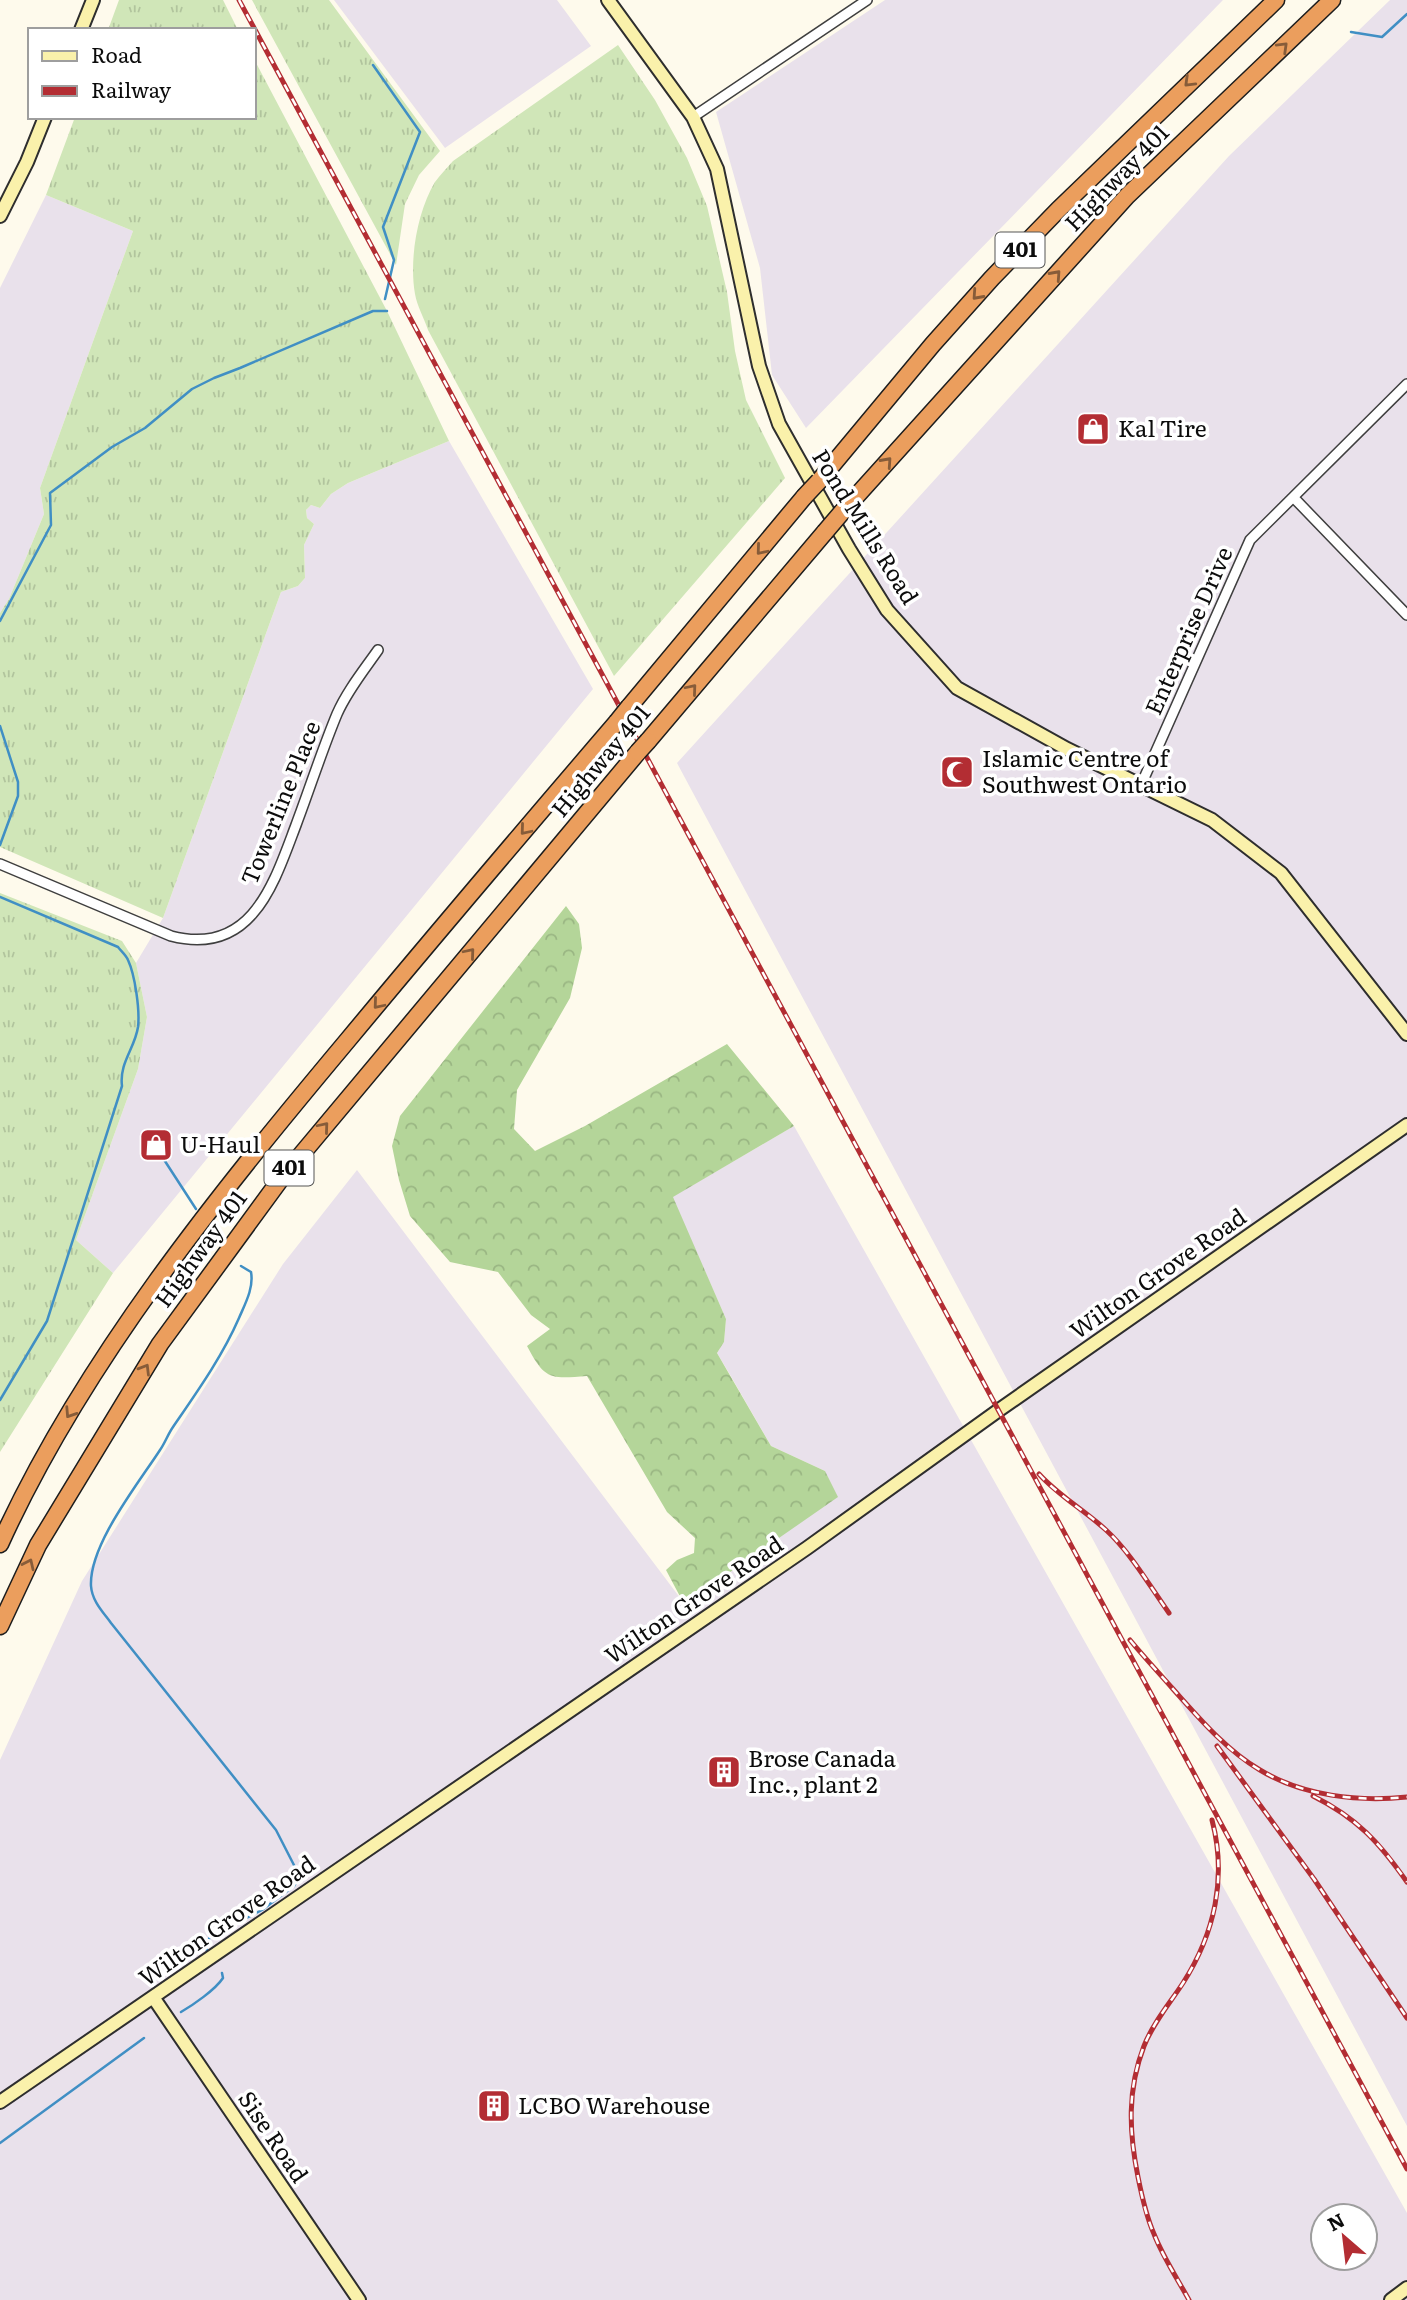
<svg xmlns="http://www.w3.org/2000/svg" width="1407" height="2300" viewBox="0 0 1407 2300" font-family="Literata,serif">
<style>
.industrial{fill:#e9e1eb;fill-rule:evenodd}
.grass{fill:url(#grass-tufts)}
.forest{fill:url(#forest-crowns)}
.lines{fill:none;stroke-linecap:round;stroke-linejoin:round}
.stream{stroke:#408fc4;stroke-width:2.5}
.street-casing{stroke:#3f3f3f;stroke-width:12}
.secondary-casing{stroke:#2e2e2e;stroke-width:16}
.highway-casing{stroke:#1d1d1d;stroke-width:19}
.street{stroke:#fff;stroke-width:9}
.secondary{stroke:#faf1ab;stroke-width:12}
.highway{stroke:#eb9e5d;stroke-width:16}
.rail-casing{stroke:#b32d33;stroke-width:5}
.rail{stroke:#fff;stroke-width:2.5;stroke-dasharray:8;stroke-linecap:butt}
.highway-bridge-casing{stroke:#1d1d1d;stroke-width:19;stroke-linecap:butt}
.highway-bridge{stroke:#eb9e5d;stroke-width:16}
.oneway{stroke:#875c39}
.labels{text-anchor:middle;stroke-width:7;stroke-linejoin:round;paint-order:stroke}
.shield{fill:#fff;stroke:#555;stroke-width:2}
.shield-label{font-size:21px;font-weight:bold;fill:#0c0c0c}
.street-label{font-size:23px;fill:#0c0c0c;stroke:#fff}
.poi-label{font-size:23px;fill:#0c0c0c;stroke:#fff;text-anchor:start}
</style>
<defs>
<pattern id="grass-tufts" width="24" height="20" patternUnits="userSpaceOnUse" patternTransform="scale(1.75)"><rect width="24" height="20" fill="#d0e6b8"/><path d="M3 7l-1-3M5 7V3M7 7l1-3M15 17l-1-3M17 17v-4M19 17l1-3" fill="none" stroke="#b1c49d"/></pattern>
<pattern id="forest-crowns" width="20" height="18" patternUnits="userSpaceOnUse" patternTransform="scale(1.75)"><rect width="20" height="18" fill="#b4d599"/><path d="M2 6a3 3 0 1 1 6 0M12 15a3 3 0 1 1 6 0" fill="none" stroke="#9ab683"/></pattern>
</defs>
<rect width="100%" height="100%" fill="#fefaec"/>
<path class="industrial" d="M334,0H557L591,46L445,148Z
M885,0H1223L806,428L772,375L760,268L716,112Z
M1390,0H1407V2126L677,763L1229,156Z
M46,195L133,231L40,488L44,514L9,599L0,613V288Z
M449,441L593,689L113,1273L76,1240L138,1069L147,1017L136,963L163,918L281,592L298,586L305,578L304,545L314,524L307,518L306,510L311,505L320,508L331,494L348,483Z
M794,1126L1407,2213V2300H0V1760L82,1581L283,1264L357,1170L684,1603L825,1471L771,1446L729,1373L717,1353L724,1342L726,1319L672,1197ZM1323,2216H1365V2258H1323Z"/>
<path class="grass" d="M119,0H223L238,30H108Z
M252,0H329L440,151L419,175L405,204L396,265Z
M618,45L655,100L687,158L707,206L727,292L735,351L746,400L785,478L614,676L428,330C424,318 417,306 415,294C409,260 417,212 435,182C440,175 447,168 453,161Z
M254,59L387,311L449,441L348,483L331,494L320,508L311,505L306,510L307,518L314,524L304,545L305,578L298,586L281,592L163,918L0,847V613L9,599L44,514L40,488L133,231L46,195L75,117H254Z
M0,893L122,941L136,963L147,1017L138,1069L76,1240L113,1273L0,1452Z"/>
<path class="forest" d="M566,906L579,924L582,948L570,998L517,1090L514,1129L535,1151L585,1126L727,1044L794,1126L673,1197L726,1319L724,1342L717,1353L771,1446L825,1471L838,1497L684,1604L666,1570L677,1560L694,1553L695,1538L667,1512L587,1376C550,1379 545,1380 527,1346L550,1329L531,1315L498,1272L450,1262L410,1216L399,1180L392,1146L400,1116Z"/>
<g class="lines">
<path class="stream" d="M1351,32L1382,37L1407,14
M373,65L420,132L383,227L394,260L385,299
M0,621L51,525L50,493L112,447L145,428L192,389L214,378L240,368L373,311H387
M0,726L18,782V796L0,845
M0,897L118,947C121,951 126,955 128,960C135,975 140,1010 138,1027C135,1048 119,1063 122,1086L47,1321L0,1400
M161,1155L196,1209
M207,1951L206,1943L211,1936L262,1910L294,1886L298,1880L297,1871L276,1830L111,1623C103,1612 92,1601 91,1586C89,1545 138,1484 160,1450C165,1443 168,1434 173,1427C197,1392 222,1357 239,1318C245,1304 254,1288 251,1272L241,1266
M181,2012C193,2005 215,1990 223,1978L222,1973
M0,2143L144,2038"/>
<defs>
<path id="street" d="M693,117L867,0
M1294,498L1407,615
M1141,785L1250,540L1407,384
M0,864L171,936C252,957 274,883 296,825C310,788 322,750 337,714C347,691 364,670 378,650"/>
<path id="secondary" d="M608,0L693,117L717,169L759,366L779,424L849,549L887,610L957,688L1067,749L1212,820L1281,873L1407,1034
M81,30L93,0
M0,216L27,162L45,117
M153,1997L359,2300
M0,2102L807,1548L999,1410L1407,1125
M1391,2300L1407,2288"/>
<path id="highway" d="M819,481L933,344L992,278L1058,210L1276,0
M842,512L1127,196L1332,0
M629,707L804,497
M648,741L825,532
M0,1544C83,1361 219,1194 347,1041C436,934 526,828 617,722
M0,1626L38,1545L160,1344L280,1180L638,752"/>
</defs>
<use href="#street" class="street-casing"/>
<use href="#secondary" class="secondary-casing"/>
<use href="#highway" class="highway-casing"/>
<use href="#street" class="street"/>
<use href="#secondary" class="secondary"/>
<use href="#highway" class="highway"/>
<defs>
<path id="rail" d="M239,0L1407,2169
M1039,1474C1059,1496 1084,1510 1106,1530C1131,1553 1149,1585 1169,1613
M1130,1640C1144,1657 1159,1673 1173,1689C1199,1718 1226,1750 1260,1770C1303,1796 1358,1802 1407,1797
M1217,1746L1314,1879L1407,2018
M1313,1796C1357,1818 1379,1842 1407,1882
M1189,2300C1177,2278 1163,2257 1154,2234C1146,2216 1142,2197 1138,2177C1129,2132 1127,2090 1144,2046C1153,2023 1170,2003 1183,1983C1215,1933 1227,1877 1212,1820"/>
</defs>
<use href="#rail" class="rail-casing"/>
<use href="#rail" class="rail"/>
<defs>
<path id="highway-bridge" d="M804,497L819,481
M825,532L842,512
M617,722L629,707
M638,752L648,741"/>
</defs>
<use href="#highway-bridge" class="highway-bridge-casing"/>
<use href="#highway-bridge" class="highway-bridge"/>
</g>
<defs><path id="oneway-chevron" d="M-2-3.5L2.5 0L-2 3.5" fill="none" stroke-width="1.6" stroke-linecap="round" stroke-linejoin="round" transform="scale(1.75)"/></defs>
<g class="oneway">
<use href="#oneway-chevron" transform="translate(1283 47) rotate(-44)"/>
<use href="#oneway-chevron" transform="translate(1189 82) rotate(136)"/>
<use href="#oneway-chevron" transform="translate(1056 275) rotate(-48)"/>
<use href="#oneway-chevron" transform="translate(977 295) rotate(132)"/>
<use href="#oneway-chevron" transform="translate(887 462) rotate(-48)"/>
<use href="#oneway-chevron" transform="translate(761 550) rotate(130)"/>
<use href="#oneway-chevron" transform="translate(692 689) rotate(-50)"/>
<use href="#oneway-chevron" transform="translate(525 830) rotate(130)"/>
<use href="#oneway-chevron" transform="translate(470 953) rotate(-50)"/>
<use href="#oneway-chevron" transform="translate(378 1004) rotate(130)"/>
<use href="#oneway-chevron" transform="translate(324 1127) rotate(-50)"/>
<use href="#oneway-chevron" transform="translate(145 1369) rotate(-59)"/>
<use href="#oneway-chevron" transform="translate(70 1413) rotate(123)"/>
<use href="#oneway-chevron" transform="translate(29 1564) rotate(-65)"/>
</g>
<defs>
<symbol id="shop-square" viewBox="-11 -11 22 22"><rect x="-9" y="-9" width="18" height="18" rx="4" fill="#b32d33" stroke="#fff"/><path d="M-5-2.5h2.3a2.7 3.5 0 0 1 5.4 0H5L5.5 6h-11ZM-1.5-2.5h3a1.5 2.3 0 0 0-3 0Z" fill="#fff"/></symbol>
<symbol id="mosque-square" viewBox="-11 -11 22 22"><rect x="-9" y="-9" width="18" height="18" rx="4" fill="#b32d33" stroke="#fff"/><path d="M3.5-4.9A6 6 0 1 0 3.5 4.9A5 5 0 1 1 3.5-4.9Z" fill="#fff"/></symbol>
<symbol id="building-square" viewBox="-11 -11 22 22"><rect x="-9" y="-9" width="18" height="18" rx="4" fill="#b32d33" stroke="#fff"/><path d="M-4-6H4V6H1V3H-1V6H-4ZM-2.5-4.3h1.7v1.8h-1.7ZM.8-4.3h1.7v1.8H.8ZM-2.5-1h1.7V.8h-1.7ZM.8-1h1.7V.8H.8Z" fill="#fff"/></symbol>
</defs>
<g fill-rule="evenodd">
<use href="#shop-square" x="1074" y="410" width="38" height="38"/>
<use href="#mosque-square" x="938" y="753" width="38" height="38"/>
<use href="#shop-square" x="137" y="1126" width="38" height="38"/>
<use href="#building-square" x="705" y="1753" width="38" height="38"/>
<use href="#building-square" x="475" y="2087" width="38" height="38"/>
</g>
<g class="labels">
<g class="shield">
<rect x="995.5" y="232.5" width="49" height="35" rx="5"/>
<rect x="264.5" y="1150.5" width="49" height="35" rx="5"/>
</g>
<g class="shield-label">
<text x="1020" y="257">401</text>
<text x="289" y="1175">401</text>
</g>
<g class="street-label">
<text transform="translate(1117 178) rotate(-46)" y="8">Highway 401</text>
<text transform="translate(865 527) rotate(58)" y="8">Pond Mills Road</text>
<text transform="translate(1189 631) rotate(-66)" y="8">Enterprise Drive</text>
<text transform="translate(601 761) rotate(-50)" y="8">Highway 401</text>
<text transform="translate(281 803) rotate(-68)" y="8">Towerline Place</text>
<text transform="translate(201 1249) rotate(-54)" y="8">Highway 401</text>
<text transform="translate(1158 1274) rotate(-35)" y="8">Wilton Grove Road</text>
<text transform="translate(694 1600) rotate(-34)" y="8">Wilton Grove Road</text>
<text transform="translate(227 1921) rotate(-35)" y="8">Wilton Grove Road</text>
<text transform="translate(273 2137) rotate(56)" y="8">Sise Road</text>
</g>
<g class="poi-label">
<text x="1118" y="437">Kal Tire</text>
<text x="982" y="767">Islamic Centre of<tspan x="982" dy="26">Southwest Ontario</tspan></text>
<text x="180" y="1153">U-Haul</text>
<text x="748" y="1767">Brose Canada<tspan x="748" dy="26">Inc., plant 2</tspan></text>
<text x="518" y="2114">LCBO Warehouse</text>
</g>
</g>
<rect x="28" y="28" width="228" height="91" fill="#ffffff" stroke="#9e9e9e" stroke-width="2"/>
<rect x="42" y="51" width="35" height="10" fill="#faf1ab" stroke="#9e9e9e" stroke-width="2"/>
<text x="91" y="63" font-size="21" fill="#0c0c0c">Road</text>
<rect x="42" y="86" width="35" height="10" fill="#b32d33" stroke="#9e9e9e" stroke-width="2"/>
<text x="91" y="98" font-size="21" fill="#0c0c0c">Railway</text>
<g transform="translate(1344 2237) rotate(332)"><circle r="33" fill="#ffffff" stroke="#9e9e9e" stroke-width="2"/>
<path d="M0-5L12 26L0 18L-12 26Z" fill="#b32d33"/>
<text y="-10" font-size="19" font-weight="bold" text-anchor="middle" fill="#0c0c0c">N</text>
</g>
</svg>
